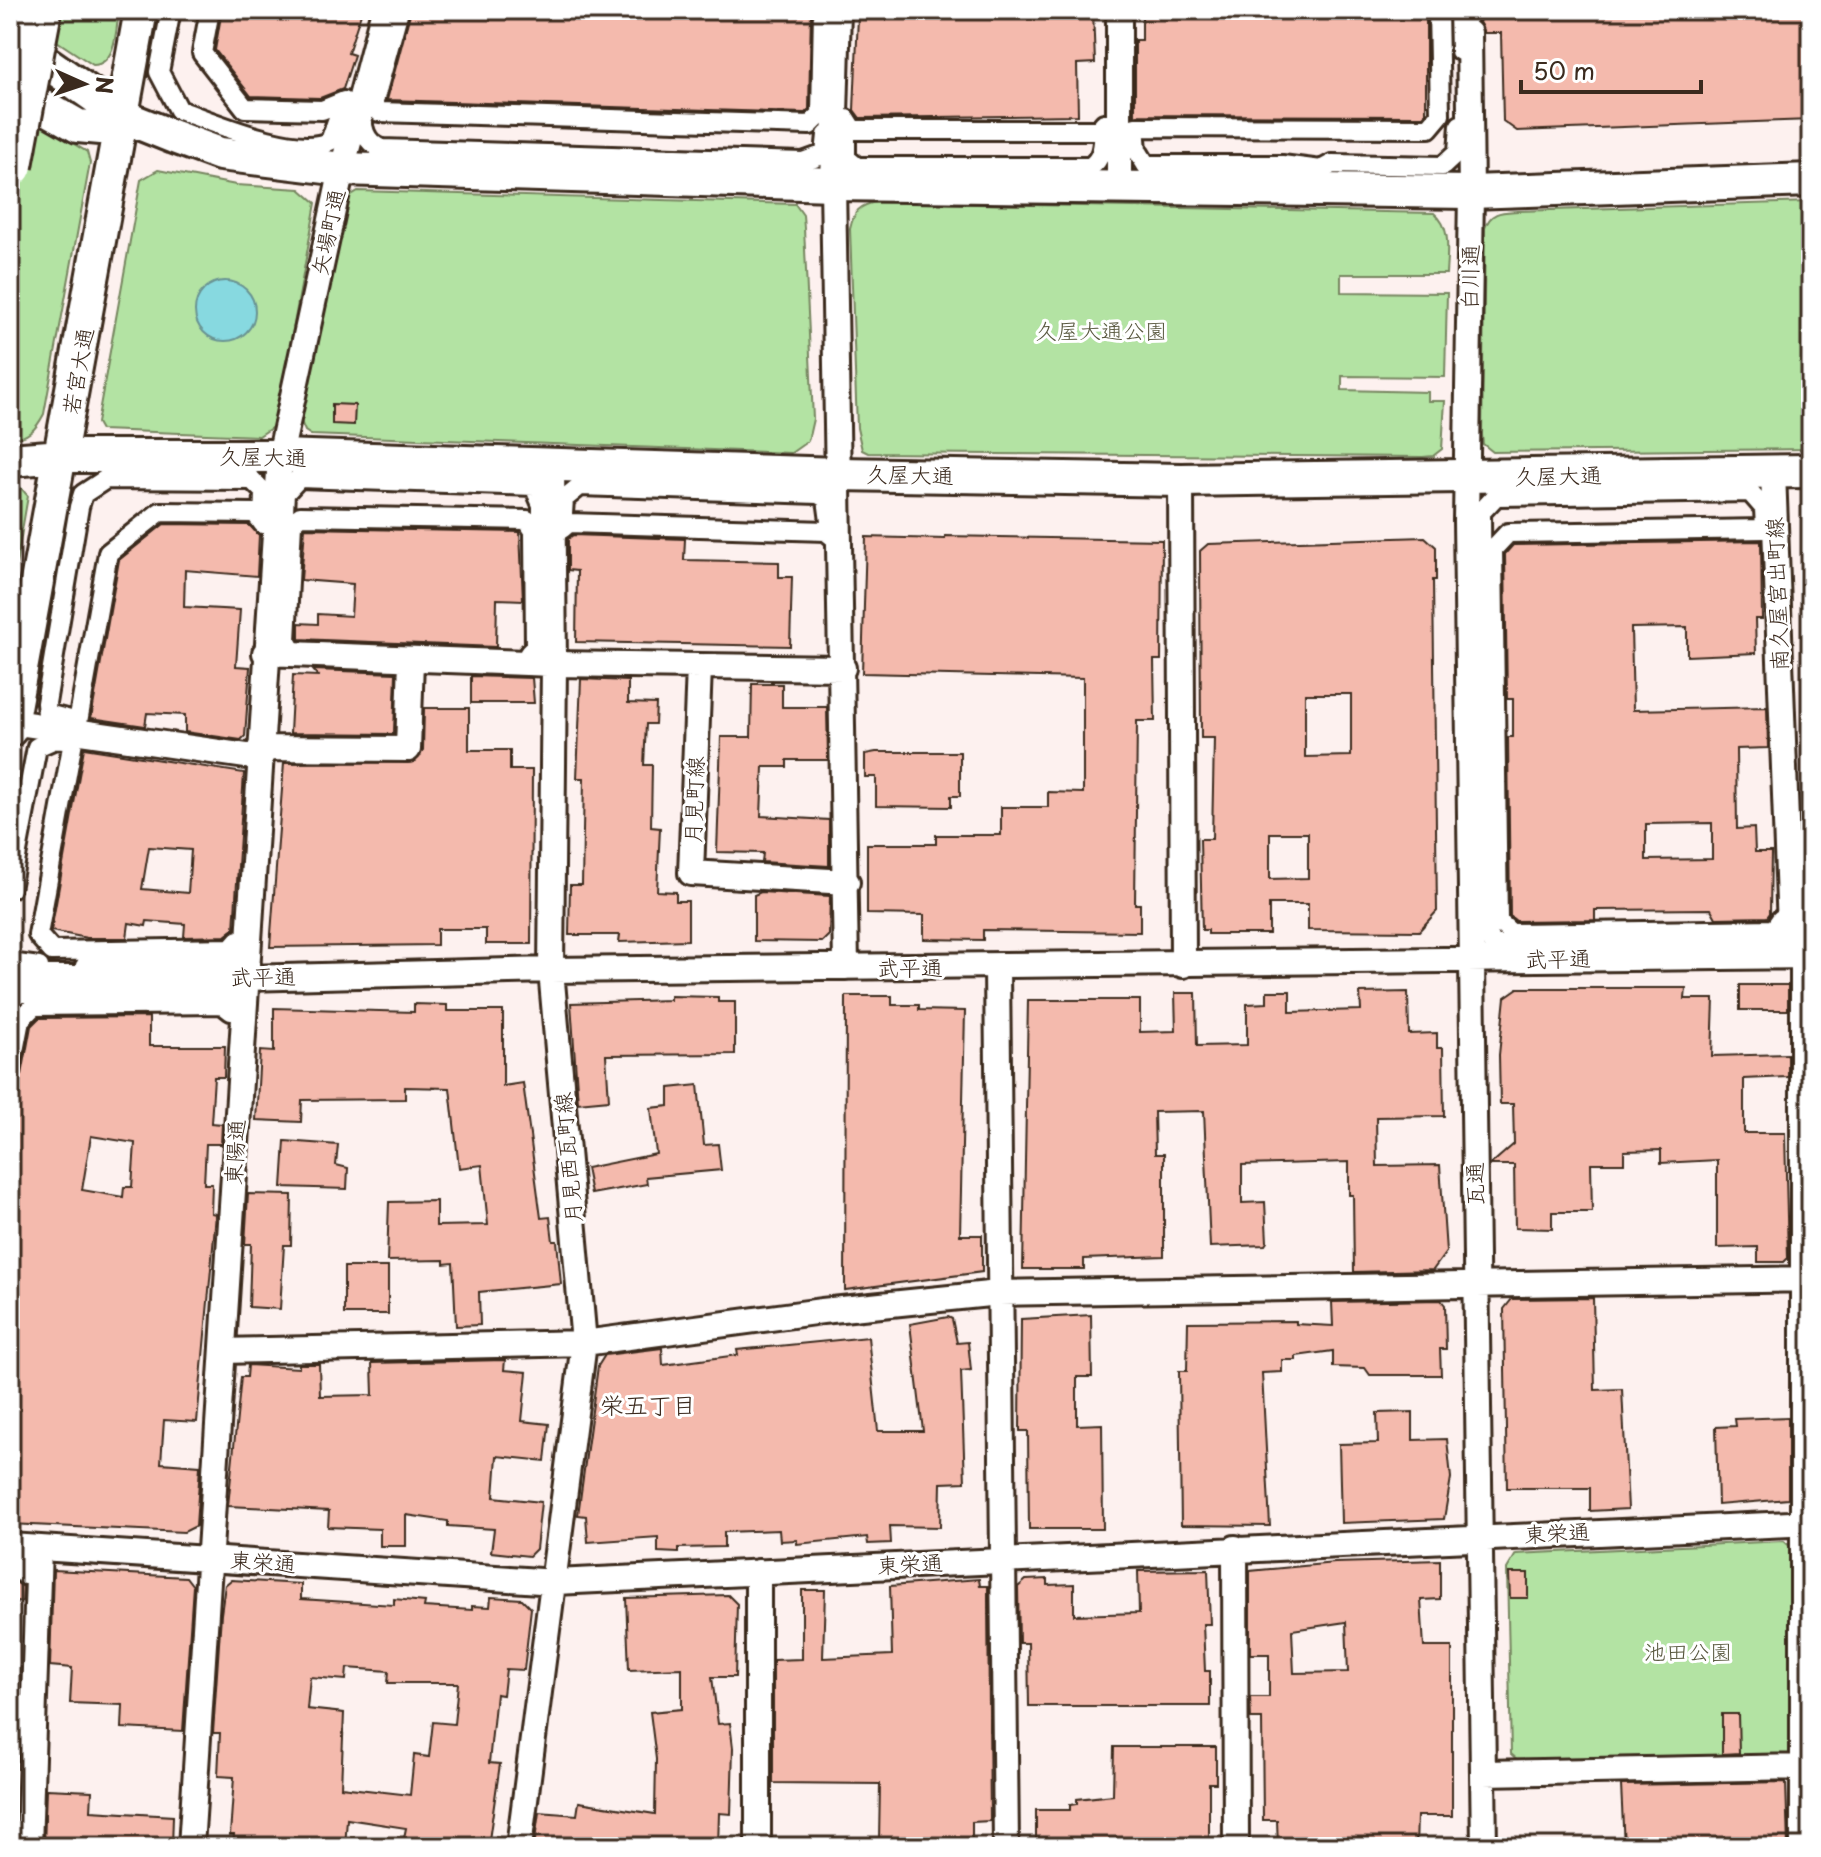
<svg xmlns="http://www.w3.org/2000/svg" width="1821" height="1857" viewBox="0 0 1821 1857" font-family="'Playpen Sans','Klee One',sans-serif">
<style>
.green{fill:#b3e3a3;stroke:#778660;stroke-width:2}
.water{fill:#87d9e0;stroke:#699392;stroke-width:2}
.building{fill:#f4baad;stroke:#3b2a1e;stroke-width:2;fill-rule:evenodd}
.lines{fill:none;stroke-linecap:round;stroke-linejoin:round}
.pedestrian-casing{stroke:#3b2a1e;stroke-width:24}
.minor-casing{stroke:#3b2a1e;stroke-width:30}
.tertiary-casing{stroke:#3b2a1e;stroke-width:38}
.pedestrian{stroke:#fff;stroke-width:18}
.minor{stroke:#fff;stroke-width:24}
.tertiary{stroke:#fff;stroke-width:32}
.motorway-bridge-casing{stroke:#3b2a1e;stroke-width:50;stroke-linecap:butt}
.motorway-bridge{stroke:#fff;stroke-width:44}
.labels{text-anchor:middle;stroke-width:6;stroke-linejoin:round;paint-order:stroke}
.street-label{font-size:22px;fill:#3b2a1e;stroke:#fff}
.park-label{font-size:22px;fill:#59583f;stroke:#fff}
.neighbourhood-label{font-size:24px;fill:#3b2a1e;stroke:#fff}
</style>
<rect width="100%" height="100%" fill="#fdf1ef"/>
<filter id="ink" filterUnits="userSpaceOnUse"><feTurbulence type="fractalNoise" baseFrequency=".0125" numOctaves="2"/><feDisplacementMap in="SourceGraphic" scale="16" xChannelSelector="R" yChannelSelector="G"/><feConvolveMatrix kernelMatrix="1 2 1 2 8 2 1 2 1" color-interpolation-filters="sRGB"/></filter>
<g filter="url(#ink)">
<path class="green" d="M10,10H119C116,28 117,64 93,65Z
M10,105L87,152L90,163L44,414C36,429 28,439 10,438Z
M158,170L236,185L300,189L316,203L277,418L274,426L259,436L101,430L97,423L141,180Z
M358,191L795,204L803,215L804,228L813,419L808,441L791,453L311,435L305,431L299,417L345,199Z
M877,202L1434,213C1452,228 1447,252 1446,274H1341V292L1447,293L1445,377L1342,376V390L1428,392V401H1445L1442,449L1433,456L1423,457L868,453L862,450L857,428L850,229C854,211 859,205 877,202Z
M1811,202V449L1493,452L1483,444L1482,435L1485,228C1491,211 1502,212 1518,211Z
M10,486L20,487L28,496L10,600Z
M1784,1541L1795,1551L1794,1750L1786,1757L1519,1761L1511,1754L1507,1569L1516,1554Z"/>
<path class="water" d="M195 311a30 30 0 1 1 60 0a30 30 0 1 1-60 0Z"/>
<path class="building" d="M222,10H362L348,53L354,55L343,89L320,98L251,96L215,50Z
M411,10H811L809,109L805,113L387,100Z
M869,10H1093L1095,63L1077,64L1078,115L860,118L854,110L858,16H869Z
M1142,10H1426V113L1423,116L1135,115V40H1142Z
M1811,10V120L1517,131L1503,121L1501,33H1484L1479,22L1484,11L1501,10Z
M332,404L355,405L354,425L332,424Z
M164,524L249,525L259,535L257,576L185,570L184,607L240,610L236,666L250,667L245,736L241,740L185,732V715L147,713L145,726L91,718L119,560Z
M305,528L520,532L523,600L497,599L496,647L299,639V623L318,624V614L351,616L353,584L301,580Z
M573,535L685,539L684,560L779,562V577H792L790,646L576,642L577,571L568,570V539Z
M945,536L1162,540L1161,660H1154L1155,721H1137L1135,904H1140V932L983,930V940L924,939V915L867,914V844H936V835H1001V807H1048V792L1083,793V678L862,673L866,537L945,539Z
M1425,537L1436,547V580H1433L1437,911L1419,931L1308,930V904H1269V934H1208V930H1202L1200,839H1212L1214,738H1201L1200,551L1208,544ZM1305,694H1351V756L1305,757ZM1270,833H1308V878L1270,879Z
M1761,541L1762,619H1755L1756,653L1687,656V627L1631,628L1633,710L1767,707L1768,748L1736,749L1737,829L1754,828L1755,852H1771L1770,913L1767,917L1716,918L1711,909L1595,910V920L1516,921L1510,916L1508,737H1513V699H1507L1505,554L1513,545ZM1712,823V859L1646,860V824Z
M313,670L396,673L394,734L290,733L293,675L318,676Z
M471,676L532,678L534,703H471Z
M581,679L628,681V703L656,704L655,724H646L644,765H652L651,827L660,828L657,891L676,892V901H688V940L619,942L620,935H569L570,885H582L584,778H577Z
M752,684H782V707H827L828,760H787V767H763L761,816L829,820V866L762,862L763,853L717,852L721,737H751Z
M424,708H469V750H510V770H532L531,944H486V929H437V945L270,947L284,763L415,762L423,750Z
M84,748L244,773L234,929L225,936L184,937L185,924L147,921L146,926L129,923L127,938H87L51,931ZM149,847L191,850L188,893L142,889Z
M876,752H960V796H951V807L876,806V777H865V754Z
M761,892L830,896L829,935L822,942L754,941V895Z
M1740,985H1788V1010H1740Z
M1518,988H1686L1685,999H1714L1712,1056L1788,1054V1077L1744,1079V1133H1785L1788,1258L1784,1262H1758V1247L1717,1248V1160L1661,1163V1150L1624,1151V1163H1591L1592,1212H1552V1229L1515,1228L1514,1165H1490L1514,1144L1513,1104H1500L1499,1055L1505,997Z
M1267,991H1290V1012L1361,1010L1360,993L1408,992L1409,1034L1437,1033V1048H1443L1444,1116L1376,1117L1377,1166L1440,1165L1446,1252L1433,1270L1354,1272L1353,1195H1349V1162L1242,1165V1203L1265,1202L1267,1242L1265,1245L1210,1247L1204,1111L1154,1112L1155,1154H1164V1256L1084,1259V1269H1023L1028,1000H1140V1032L1176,1031L1175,993H1196L1197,1046L1247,1045V1004L1267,1003Z
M670,996L718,997V1002H735V1054L606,1055L609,1100L578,1103L571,1003L670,1000Z
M846,996H892V1005H919V1010L965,1011L960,1235H982V1272L845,1290Z
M414,1004L447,1005V1011H503V1086L523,1083L541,1218L550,1217L553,1241H557L561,1284L479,1292L480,1325L456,1326L453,1263L444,1264V1260L387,1261L389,1202L436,1201V1226L488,1225L482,1165L459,1168L450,1088L405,1087V1099L302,1100L301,1122L256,1120L260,1051L274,1052V1008L414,1012Z
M149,1017V1046H225L224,1077H214L211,1123L222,1124L221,1144H206L204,1184H212L211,1213L216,1214L197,1422L164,1420L161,1463L200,1466L196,1526L184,1532L10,1524V1086L22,1075L31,1026L39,1018ZM91,1136L135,1143L132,1187H124L123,1197L82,1190Z
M698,1085L704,1145L718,1144L721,1170L646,1177L647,1184L591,1194L586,1168L656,1154L651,1108L669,1106V1088Z
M285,1141L338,1145L336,1165L348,1168L347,1189L282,1187Z
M248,1194L292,1195L291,1245H284L280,1309L249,1307L251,1244H245Z
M344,1267H388V1314H344Z
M1593,1298L1595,1390L1622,1389L1628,1509L1590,1511V1488H1507L1504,1309L1512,1299Z
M1441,1300L1445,1305L1446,1349H1440L1441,1375H1370L1365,1368L1333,1367V1351L1296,1356V1360H1282V1372L1262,1373L1270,1526L1181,1525L1179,1371H1187L1188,1322L1296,1321V1324L1333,1326L1332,1302Z
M1091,1315L1092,1377H1077V1425L1102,1424L1103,1529H1029L1028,1431H1020L1021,1319Z
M948,1317L952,1319L957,1343L968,1342L971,1370L961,1371L965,1482L941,1483L940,1527L890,1526L891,1543L868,1544L867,1537L797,1544V1540L780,1541L779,1530L724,1532V1547L678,1548V1553L658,1552V1537L588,1542L586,1516L578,1515L598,1366L605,1355L662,1348L663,1365L738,1355L737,1350L868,1337L878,1431H923L910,1324Z
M505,1360L504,1370L527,1372L522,1421L549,1424L545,1461L497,1456L494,1497L541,1502L536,1549L529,1556L491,1552L494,1529L448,1526V1521L406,1515V1546H380V1529L328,1527L329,1511L228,1506L241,1377H247L248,1365L299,1368V1364H319L320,1396L373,1395L372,1363Z
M1413,1412V1440L1447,1439L1451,1478L1444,1519L1341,1523L1339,1444L1378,1443L1377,1413Z
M1788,1417V1499L1718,1505L1716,1427L1736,1426L1735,1419Z
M1440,1560V1599L1421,1600L1424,1647H1452V1816H1417L1416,1847H1278L1277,1820H1263L1262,1719H1251L1250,1697H1269V1654H1250V1571L1335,1563ZM1346,1622L1348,1672L1294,1673L1292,1630Z
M53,1570L186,1577L193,1586L183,1731L122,1728L123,1705L70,1703L72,1668L50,1666Z
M1208,1570L1210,1624H1203L1205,1671H1210V1706H1029L1028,1643H1019L1018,1587L1026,1580L1048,1579V1585L1074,1584V1615L1139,1613L1138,1571Z
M1509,1573H1528V1598H1510Z
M10,1578L23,1587L22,1602L10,1600Z
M979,1579L980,1586H988V1600L990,1821L972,1822V1843L879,1842L880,1784L773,1783V1660L802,1659V1590H825L823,1658L892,1655L890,1586Z
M231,1580L301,1584V1599L394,1605V1599L425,1602L424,1607L472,1610V1606L490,1607L491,1597L522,1599L531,1608L524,1670L506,1669L503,1695L496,1694L489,1763L500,1764L489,1840L482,1839L481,1847H448L404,1838L406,1828L347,1819L345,1847H233L234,1835H230L234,1777L218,1776L220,1733H213L221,1614L225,1585ZM347,1668L389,1671L388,1683H458L454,1724L433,1722L429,1757L414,1755L410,1795L341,1787L344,1713L307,1709L310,1677L346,1680Z
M728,1595L737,1604L735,1677H712L718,1724L730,1723L733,1748L731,1814L719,1813L718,1847H534L539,1812L577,1815L579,1802L655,1814L656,1759L650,1712L682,1709V1668L629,1670L626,1598Z
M1722,1714H1738L1739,1753L1722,1754Z
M1114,1747H1216V1783H1209V1847H1036V1810H1070V1805L1077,1804V1799L1113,1795Z
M1786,1782L1788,1847H1624L1621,1785Z
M46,1789L92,1791L91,1811L173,1816L172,1847H44Z"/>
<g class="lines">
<defs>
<path id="pedestrian" d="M171,10L159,72L179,110C213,122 298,159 330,141L344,101L322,110L245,108L202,53L210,10
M399,10L373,105L379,112L810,125L821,114L823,10
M1438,10L1440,115L1429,128L1135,127L1137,150L1146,165H1282L1321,170L1332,164L1443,166L1458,152L1460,125
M1459,10L1460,51
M364,109C360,126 365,143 382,149L803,162L825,154L827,135
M846,119L853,130H1098L1104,123C1103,140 1105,157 1090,167H857L846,158Z
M299,478L534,486L542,505L541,648L529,653L535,647L534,531L527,520L300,516L292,524L286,640L290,647L282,646L277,637L285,493Z
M106,479L252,480L264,492L263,524L255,513L160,512L108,553L78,722L47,714L46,703L79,507L83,494Z
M580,486L818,494L827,499L832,536L826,531L569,523L562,529L564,499Z
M1750,492L1764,508L1765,529L1508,533L1493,549L1498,921L1511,933L1774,929L1781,919L1779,935L1766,942L1513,947L1492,943L1484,925L1481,512L1496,496Z
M10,889L37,747L55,739L73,741L38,935L52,951L231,948L238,940L237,955L228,963L85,966
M10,963L39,967
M10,993L218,991L226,993L231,1011L222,1004L34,1006L20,1020L10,1072
M10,1552L24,1559L25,1575L10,1563"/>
<path id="minor" d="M838,10L833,184L846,967
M1469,10V11
M1469,33L1471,192L1466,521L1484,1847
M1119,188V10
M1773,472L1791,956
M1181,480L1183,965
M265,653L554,664L843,668
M699,667L691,873L847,882
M12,722L260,758
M260,748L408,749L411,660
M997,968L1006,1847
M10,978H246L551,970L1811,956
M223,1351L584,1343L822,1311L999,1293L1811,1279
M10,1546L555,1582L1811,1523
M1235,1548L1236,1847
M758,1572V1847
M1483,1773L1803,1767
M29,1847L39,1548
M191,1847L280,456L342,169L384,10
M519,1847L584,1343L551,970L554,664L552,465
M1803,1847V956"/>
<path id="tertiary" d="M10,37L124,117L174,137L220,154L342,169L833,184L1471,192L1811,180
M10,87L78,126L100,128L124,117
M10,460L62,456H280L839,474L1181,480L1811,471
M10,730L141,10"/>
</defs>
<use href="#pedestrian" class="pedestrian-casing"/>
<use href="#minor" class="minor-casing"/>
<use href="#tertiary" class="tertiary-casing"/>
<use href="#pedestrian" class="pedestrian"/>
<use href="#minor" class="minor"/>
<use href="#tertiary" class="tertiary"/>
<defs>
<path id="motorway-bridge" d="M10,165L39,10"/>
</defs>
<use href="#motorway-bridge" class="motorway-bridge-casing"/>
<use href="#motorway-bridge" class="motorway-bridge"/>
</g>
</g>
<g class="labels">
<g class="street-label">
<text transform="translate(328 232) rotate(-78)" y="8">矢場町通</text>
<text transform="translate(1470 277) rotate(-89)" y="8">白川通</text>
<text transform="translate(78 371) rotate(-80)" y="8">若宮大通</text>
<text transform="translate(263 457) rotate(1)" y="8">久屋大通</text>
<text transform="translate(910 475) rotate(1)" y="8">久屋大通</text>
<text transform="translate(1558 476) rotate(-1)" y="8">久屋大通</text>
<text transform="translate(1777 594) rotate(-92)" y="8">南久屋宮出町線</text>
<text transform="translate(694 800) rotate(-88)" y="8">月見町線</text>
<text transform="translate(1558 959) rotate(-1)" y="8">武平通</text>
<text x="910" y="976">武平通</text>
<text transform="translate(263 977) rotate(-1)" y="8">武平通</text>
<text transform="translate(235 1152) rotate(-87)" y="8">東陽通</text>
<text transform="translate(568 1158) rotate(-95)" y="8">月見西瓦町線</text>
<text transform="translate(1475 1184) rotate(-91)" y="8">瓦通</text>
<text transform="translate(1557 1533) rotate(-3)" y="8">東栄通</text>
<text transform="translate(263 1562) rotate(4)" y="8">東栄通</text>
<text transform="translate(910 1564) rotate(-3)" y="8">東栄通</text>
</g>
<g class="park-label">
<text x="1101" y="339">久屋大通公園</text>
<text x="1688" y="1660">池田公園</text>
</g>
<g class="neighbourhood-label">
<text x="648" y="1414">栄五丁目</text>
</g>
</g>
<rect width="1821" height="1857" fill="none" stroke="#fff" stroke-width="40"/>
<rect x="20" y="20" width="1781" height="1817" fill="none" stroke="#3b2a1e" stroke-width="3" filter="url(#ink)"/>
<g transform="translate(84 84) rotate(93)" stroke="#ffffff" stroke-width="6" paint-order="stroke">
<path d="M0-6L14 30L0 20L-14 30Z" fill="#3b2a1e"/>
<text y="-12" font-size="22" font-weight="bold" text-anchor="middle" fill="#3b2a1e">N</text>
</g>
<path d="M1521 80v12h180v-12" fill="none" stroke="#3b2a1e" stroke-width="4"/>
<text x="1533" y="80" font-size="24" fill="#3b2a1e" stroke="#ffffff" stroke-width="6" paint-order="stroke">50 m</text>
</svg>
